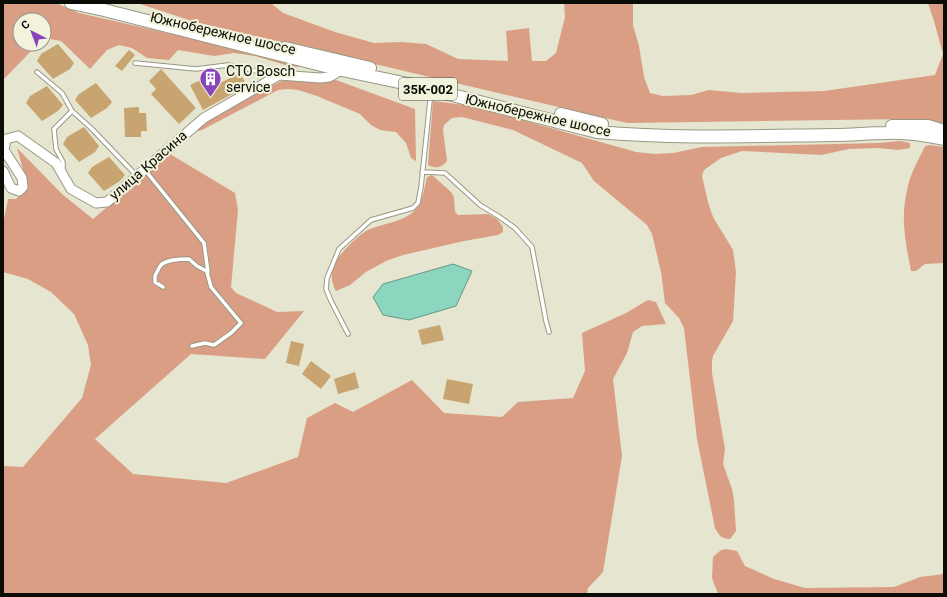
<svg xmlns="http://www.w3.org/2000/svg" width="947" height="597" viewBox="0 0 947 597" font-family="Roboto,sans-serif">
<style>
.forest{fill:#da9e84}
.water{fill:#8cd5be;stroke:#669987}
.building{fill:#c8a470}
.lines{fill:none;stroke-linecap:round;stroke-linejoin:round}
.service-casing{stroke:#989884;stroke-width:5.5}
.tertiary-casing{stroke:#989884;stroke-width:11}
.trunk-casing{stroke:#989884;stroke-width:14}
.service{stroke:#fff;stroke-width:3.5}
.tertiary{stroke:#fff;stroke-width:9}
.trunk{stroke:#fff;stroke-width:12}
.labels{text-anchor:middle;stroke-width:4;stroke-linejoin:round;paint-order:stroke}
.shield{fill:#f2f3dd;stroke:#515146;stroke-width:1}
.shield-label{font-size:13px;font-weight:bold;fill:#0c0c06}
.street-label{font-size:14px;fill:#0c0c06;stroke:#f2f3dd}
.poi-label{font-size:14px;fill:#0c0c06;stroke:#f2f3dd;text-anchor:start}
</style>
<rect width="100%" height="100%" fill="#e5e5d0"/>
<path class="forest" d="M3,3H56L79,13L312,66L292,67L255,56L234,53L214,56L178,50L169,60L147,58L132,48L119,45L107,50L90,69L61,41L44,38V20H20V44H38L5,78L3,77Z
M137,3H271L283,13L335,32L374,43L401,42L426,44L458,59L508,61L506,31L529,28L532,61H546L556,53L565,17L564,3H633V25L639,46L644,77L650,93L663,96L691,95L709,90L741,93L824,91L935,75L943,54L934,21L928,3H944V128L934,124L907,119L627,123L195,22Z
M336,80L415,109L416,161L411,158L406,143L396,132L380,130L371,125L360,114L317,96L298,90L288,89L278,90L202,130L198,131L196,126L206,120L281,81Z
M433,101L473,106L636,152L655,154L673,153L702,147L878,143L900,141L910,143V148L898,150L878,148L849,149L821,155L742,151L721,158L704,170L702,176L708,202L713,217L733,250L736,272L733,321L713,356L712,361V373L725,449L723,464L732,489L734,500L736,531L730,539C721,539 719,535 715,528L697,439L684,328L679,318L665,303L661,272L652,234L647,225L594,181L582,163L513,130L462,117L452,118L444,125L443,130L447,161C442,168 435,169 428,165Z
M930,145L944,147V263L925,264L916,271H911C905,240 900,217 908,186C911,172 919,159 925,146Z
M17,148L62,194L93,219L170,154L235,193L238,210L231,287L236,293L277,312L304,311L265,359L191,354L95,439L133,474L226,483L298,457L307,418L335,403L353,412L412,380L444,413L502,417L518,402L573,398L585,371L582,333L626,313L648,300L656,302L666,324L642,326L633,332L627,353L613,379L622,456L603,572L588,588L587,594H3V466L23,467L82,398L91,365L88,345L74,314L51,292L28,279L3,272V221L4,219L8,199H16L28,187Z
M432,175L451,192L454,197L455,212L458,215L488,214L497,219L503,227V232L498,235L464,241L403,255L386,261L366,272L350,285L336,291C332,284 330,275 333,267C336,257 356,237 366,231C381,223 404,223 416,209C423,201 424,188 427,177Z
M726,549L737,551L745,566L774,579L805,588L894,587L920,577L944,574V594H718L712,578L713,557L721,550Z"/>
<path class="water" d="M453,264L472,271L456,306L409,320L383,315L373,297L383,284Z"/>
<path class="building" d="M58,44L74,63L70,69L53,79L37,61L41,54Z
M129,50L135,55L122,71L115,66Z
M161,69L196,108L179,124L151,94L156,89L149,81Z
M240,73L247,86L203,110L190,85L205,78L210,88Z
M96,83L112,102L107,108L91,118L75,100L79,94Z
M47,86L63,105L58,111L42,121L26,103L30,96Z
M139,107V113H146L147,131H141V137H125L124,108Z
M84,127L99,146L95,152L79,162L63,144L67,137Z
M109,157L125,175L120,181L104,191L88,173L92,167Z
M440,325L444,340L422,345L418,330Z
M291,341L304,344L299,366L286,363Z
M311,361L331,376L321,389L302,374Z
M355,372L359,388L338,394L334,379Z
M447,379L473,384L469,404L443,399Z"/>
<g class="lines">
<defs>
<path id="service" d="M135,63L196,69L228,65L276,75
M37,72L62,93L72,111L91,128L136,175
M63,170V162L56,149L54,129L72,111
M145,170L204,243L208,272L197,266L189,259C181,259 169,259 162,264C159,267 157,272 155,276V282L163,287
M422,172L445,173L480,205L498,216L515,228L532,247L546,321L549,332
M348,334L331,301L326,289L327,278L339,249L371,220L413,208L418,203L421,187L431,91
M192,346L205,343L214,345L231,333L241,323L211,287L207,272"/>
<path id="tertiary" d="M3,171L11,188L19,191L23,187L22,178L4,150L6,139L18,136L56,163L71,189L96,203L107,202L204,118L279,75L320,78L329,77L336,73L337,69"/>
<path id="trunk" d="M71,3L104,10L337,69L413,85L597,132C676,139 756,136 835,135C852,135 869,133 887,133C906,132 925,135 944,139
M285,48L370,68
M561,114L602,124
M892,126H928L944,131"/>
</defs>
<use href="#service" class="service-casing"/>
<use href="#tertiary" class="tertiary-casing"/>
<use href="#trunk" class="trunk-casing"/>
<use href="#service" class="service"/>
<use href="#tertiary" class="tertiary"/>
<use href="#trunk" class="trunk"/>
</g>
<defs>
<symbol id="building-pin" viewBox="-11 -11 22 30"><path d="M0 17L-7.5 6A9.5 9.5 0 1 1 7.5 6Z" fill="#8845b9" stroke="#f2f3dd"/><path d="M-4-6H4V6H1V3H-1V6H-4ZM-2.5-4.3h1.7v1.8h-1.7ZM.8-4.3h1.7v1.8H.8ZM-2.5-1h1.7V.8h-1.7ZM.8-1h1.7V.8H.8Z" fill="#fff"/></symbol>
</defs>
<g fill-rule="evenodd">
<use href="#building-pin" x="198" y="66" width="25" height="34"/>
</g>
<g class="labels">
<rect class="shield" x="399" y="78" width="58" height="22" rx="3"/>
<g class="shield-label">
<text x="428" y="94">35К-002</text>
</g>
<g class="street-label">
<text transform="translate(223 33) rotate(13)" y="5">Южнобережное шоссе</text>
<text transform="translate(538 115) rotate(13)" y="5">Южнобережное шоссе</text>
<text transform="translate(148 165) rotate(-41)" y="5">улица Красина</text>
</g>
<g class="poi-label">
<text x="226" y="76">СТО Bosch<tspan x="226" dy="16">service</tspan></text>
</g>
</g>
<rect width="947" height="597" fill="none" stroke="#0c0c06" stroke-width="8"/>
<g transform="translate(32 32) rotate(318)"><circle r="19" fill="#f2f3dd" stroke="#969787"/>
<path d="M0-3L7 15L0 10L-7 15Z" fill="#8845b9"/>
<text y="-6" font-size="11" font-weight="bold" text-anchor="middle" fill="#0c0c06">С</text>
</g>
</svg>
